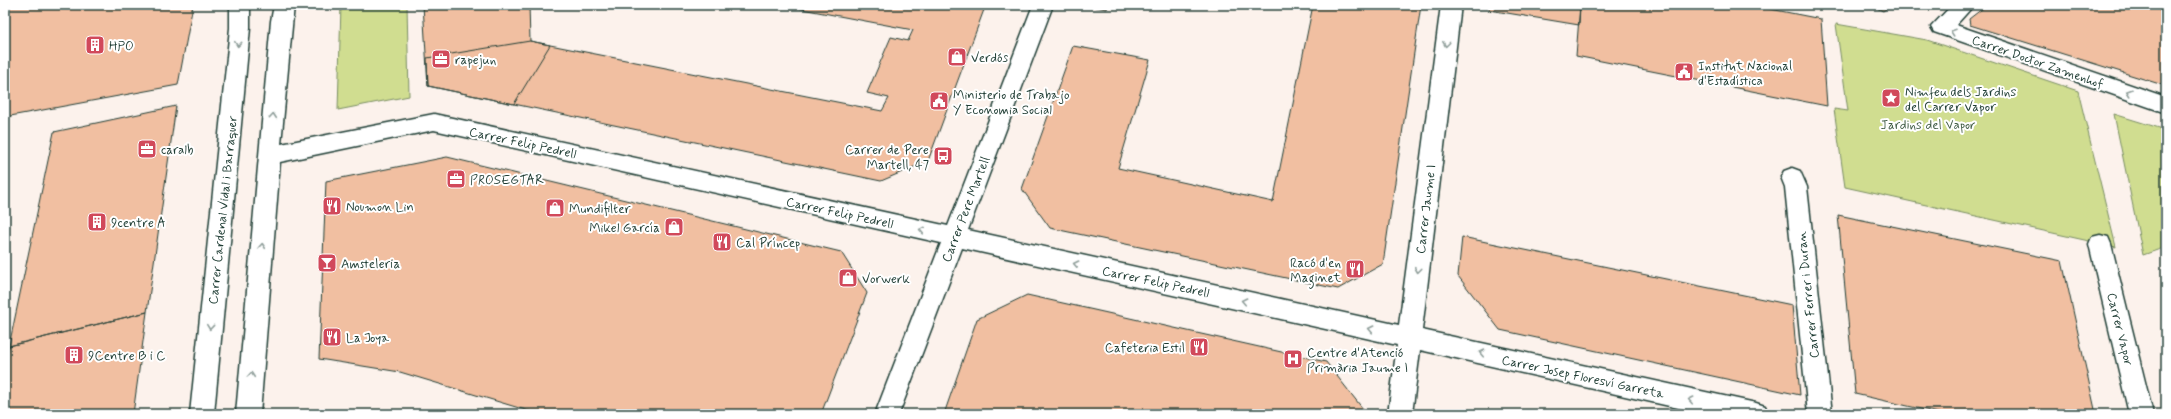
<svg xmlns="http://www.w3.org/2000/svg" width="2171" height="419" viewBox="0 0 2171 419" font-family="Mynerve,sans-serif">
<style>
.green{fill:#d0dd90;stroke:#788d62}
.building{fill:#f1bfa1;stroke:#1f3d34}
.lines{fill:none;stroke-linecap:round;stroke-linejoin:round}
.minor-casing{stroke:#1f3d34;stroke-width:3}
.minor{fill:#fff;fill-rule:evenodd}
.oneway{stroke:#8f9e9a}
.labels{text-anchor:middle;stroke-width:4;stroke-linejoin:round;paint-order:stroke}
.poi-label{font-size:13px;fill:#1f3d34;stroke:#fff;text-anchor:start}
.street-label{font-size:13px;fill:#1f3d34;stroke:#fff}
.park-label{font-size:13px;fill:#425d46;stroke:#fff}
</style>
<rect width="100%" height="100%" fill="#fcf2ec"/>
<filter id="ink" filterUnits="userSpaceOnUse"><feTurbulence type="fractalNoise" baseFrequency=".025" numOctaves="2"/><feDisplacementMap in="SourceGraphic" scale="8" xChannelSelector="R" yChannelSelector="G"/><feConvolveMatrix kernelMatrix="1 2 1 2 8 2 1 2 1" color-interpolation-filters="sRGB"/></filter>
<g filter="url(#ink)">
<path class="green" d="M341,5H407L409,96L338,110Z
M1836,24L1927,40L2078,91L2116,247L1845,187L1834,109L1848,111Z
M2114,114L2166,130V247L2143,255Z"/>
<path class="building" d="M5,5H193L178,85L5,117Z
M423,5H529L530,41L882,111L889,98L867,93L891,37L908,41L913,30L781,5H983L985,7L928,161L881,181L428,86Z
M1097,5H1108L1107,9L1096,7Z
M1313,5H1421L1383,264L1338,289L1050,228L1022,189L1073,46L1150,60L1118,168L1273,202Z
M1489,5H1580L1579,25L1489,10Z
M1580,5H1750L1821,19L1827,106L1576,56Z
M1870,5H1892L1883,11Z
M1987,5H2166V7L2158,5L2164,22H2166V86L1970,25L1969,19Z
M530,41L550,45L514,104L428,86L427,58Z
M176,106L147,312L9,346L54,132Z
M447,157L841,252L867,293L821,414H539L400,372L319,359L326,181Z
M1838,215L2062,261L2096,414H1943L1855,394Z
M1462,237L1792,305L1800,395L1500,330L1458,276Z
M1027,295L1326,362L1363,409V414H944L977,319Z
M147,312L133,414H5V364L9,346Z"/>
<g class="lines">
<defs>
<path id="minor" d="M230,5H250V28L214,414H190L230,28Z
M274,5H294L281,144L434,114L948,226L1033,5H1053L968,230L1399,325L1441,5H1461L1422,330L1756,403L1765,406L1768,414H1705L1420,350L1412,414H1388L1397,345L962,248L899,414H875L941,243L434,130L280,162L260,414H236L271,21Z
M1952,5H1974L1956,25L2166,97V113L1934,32L1931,27Z
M1792,168L1800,171L1807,187L1832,414H1808L1785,187L1781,177L1784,171Z
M2100,235L2108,237L2111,244L2153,414H2129L2089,244L2092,237Z"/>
</defs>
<use href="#minor" class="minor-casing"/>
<use href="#minor" class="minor"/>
</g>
<defs><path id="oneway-chevron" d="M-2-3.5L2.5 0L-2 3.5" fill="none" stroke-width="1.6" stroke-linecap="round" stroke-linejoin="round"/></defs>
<g class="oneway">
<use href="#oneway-chevron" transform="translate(1953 32) rotate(-161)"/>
<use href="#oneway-chevron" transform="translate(238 44) rotate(96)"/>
<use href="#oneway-chevron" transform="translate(1446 44) rotate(97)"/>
<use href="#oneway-chevron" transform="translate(2129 92) rotate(-161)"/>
<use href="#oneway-chevron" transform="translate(273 116) rotate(-85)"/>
<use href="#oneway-chevron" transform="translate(922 230) rotate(-168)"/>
<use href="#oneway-chevron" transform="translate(262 246) rotate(-85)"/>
<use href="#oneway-chevron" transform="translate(1076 264) rotate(-168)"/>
<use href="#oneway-chevron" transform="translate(1418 270) rotate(97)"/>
<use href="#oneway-chevron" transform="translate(1244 301) rotate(-168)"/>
<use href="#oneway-chevron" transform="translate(210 327) rotate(96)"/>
<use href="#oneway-chevron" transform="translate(1371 329) rotate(-168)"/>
<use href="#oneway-chevron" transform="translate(1482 353) rotate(-168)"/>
<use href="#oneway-chevron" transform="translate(251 375) rotate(-85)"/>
<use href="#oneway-chevron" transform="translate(1691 400) rotate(-168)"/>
</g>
</g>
<defs>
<symbol id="building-square" viewBox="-11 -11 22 22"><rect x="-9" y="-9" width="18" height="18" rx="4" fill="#d1495b" stroke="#fff"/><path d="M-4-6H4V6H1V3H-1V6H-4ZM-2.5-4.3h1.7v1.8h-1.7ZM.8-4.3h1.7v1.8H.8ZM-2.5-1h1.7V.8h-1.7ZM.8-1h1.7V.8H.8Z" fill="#fff"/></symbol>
<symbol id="shop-square" viewBox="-11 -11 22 22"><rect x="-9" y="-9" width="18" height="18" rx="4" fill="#d1495b" stroke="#fff"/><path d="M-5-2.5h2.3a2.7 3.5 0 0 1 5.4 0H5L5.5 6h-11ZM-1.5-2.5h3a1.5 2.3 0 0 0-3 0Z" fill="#fff"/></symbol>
<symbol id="office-square" viewBox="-11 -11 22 22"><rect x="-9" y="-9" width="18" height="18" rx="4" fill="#d1495b" stroke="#fff"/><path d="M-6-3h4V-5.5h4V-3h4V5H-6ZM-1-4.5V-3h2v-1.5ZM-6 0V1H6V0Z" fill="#fff"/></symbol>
<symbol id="civic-square" viewBox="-11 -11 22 22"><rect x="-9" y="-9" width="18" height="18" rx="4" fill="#d1495b" stroke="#fff"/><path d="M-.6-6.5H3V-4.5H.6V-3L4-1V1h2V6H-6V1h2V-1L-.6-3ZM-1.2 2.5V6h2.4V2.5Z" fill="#fff"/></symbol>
<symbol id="sight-square" viewBox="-11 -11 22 22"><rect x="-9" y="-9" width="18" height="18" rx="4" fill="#d1495b" stroke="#fff"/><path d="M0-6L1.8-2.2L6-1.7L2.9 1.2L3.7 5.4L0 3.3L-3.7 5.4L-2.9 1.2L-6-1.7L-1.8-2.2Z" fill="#fff"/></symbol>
<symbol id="bus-square" viewBox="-11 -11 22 22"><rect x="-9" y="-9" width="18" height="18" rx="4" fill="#d1495b" stroke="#fff"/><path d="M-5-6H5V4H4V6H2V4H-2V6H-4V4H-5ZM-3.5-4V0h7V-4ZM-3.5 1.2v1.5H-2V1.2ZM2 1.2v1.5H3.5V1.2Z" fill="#fff"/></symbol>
<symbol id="restaurant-square" viewBox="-11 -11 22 22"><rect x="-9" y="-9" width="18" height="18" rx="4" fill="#d1495b" stroke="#fff"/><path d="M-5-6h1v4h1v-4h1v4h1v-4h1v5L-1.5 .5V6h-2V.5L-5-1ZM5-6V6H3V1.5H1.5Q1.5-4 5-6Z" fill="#fff"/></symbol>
<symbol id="bar-square" viewBox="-11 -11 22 22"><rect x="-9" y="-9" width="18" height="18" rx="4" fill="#d1495b" stroke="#fff"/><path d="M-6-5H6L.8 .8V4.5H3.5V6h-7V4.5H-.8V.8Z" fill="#fff"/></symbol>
<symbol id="hospital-square" viewBox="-11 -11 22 22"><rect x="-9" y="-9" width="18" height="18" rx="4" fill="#d1495b" stroke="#fff"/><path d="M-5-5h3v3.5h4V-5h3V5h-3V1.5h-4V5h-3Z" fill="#fff"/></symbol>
</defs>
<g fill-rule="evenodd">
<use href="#building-square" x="84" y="34" width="22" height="22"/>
<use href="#shop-square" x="946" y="46" width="22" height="22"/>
<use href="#office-square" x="430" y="48" width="22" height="22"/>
<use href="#civic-square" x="1673" y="61" width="22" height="22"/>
<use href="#sight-square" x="1880" y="87" width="22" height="22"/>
<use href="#civic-square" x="928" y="90" width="22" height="22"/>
<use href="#office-square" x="136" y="138" width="22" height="22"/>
<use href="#bus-square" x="932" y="145" width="22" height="22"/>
<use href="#office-square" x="445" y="168" width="22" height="22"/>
<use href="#restaurant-square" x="321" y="195" width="22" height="22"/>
<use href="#shop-square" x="544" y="197" width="22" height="22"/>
<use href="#building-square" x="86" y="211" width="22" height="22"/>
<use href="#shop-square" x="663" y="216" width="22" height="22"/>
<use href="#restaurant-square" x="711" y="231" width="22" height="22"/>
<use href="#bar-square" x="316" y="252" width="22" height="22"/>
<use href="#restaurant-square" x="1344" y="258" width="22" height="22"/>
<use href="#shop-square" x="837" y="267" width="22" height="22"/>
<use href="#restaurant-square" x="321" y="326" width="22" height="22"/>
<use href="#restaurant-square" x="1188" y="336" width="22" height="22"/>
<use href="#building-square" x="63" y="344" width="22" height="22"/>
<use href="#hospital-square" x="1282" y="348" width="22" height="22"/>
</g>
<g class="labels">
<g class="poi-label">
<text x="109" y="50">HPO</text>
<text x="971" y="62">Verdós</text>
<text x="455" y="64">rapejun</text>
<text x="1698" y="70">Institut Nacional<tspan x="1698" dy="15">d'Estadística</tspan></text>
<text x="1905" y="96">Nimfeu dels Jardins<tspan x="1905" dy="15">del Carrer Vapor</tspan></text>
<text x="953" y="99">Ministerio de Trabajo<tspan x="953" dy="15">Y Economia Social</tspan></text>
<text x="161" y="154">caralb</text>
<text x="929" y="154" text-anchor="end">Carrer de Pere<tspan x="929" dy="15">Martell, 47</tspan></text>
<text x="470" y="184">PROSEGTAR</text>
<text x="346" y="211">Noumon Lin</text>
<text x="569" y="213">Mundifilter</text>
<text x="111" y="227">9centre A</text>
<text x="660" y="232" text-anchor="end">Mikel García</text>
<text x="736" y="247">Cal Príncep</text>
<text x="1341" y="267" text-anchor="end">Racó d'en<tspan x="1341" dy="15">Maginet</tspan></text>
<text x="341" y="268">Amsteleria</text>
<text x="862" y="283">Vorwerk</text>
<text x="346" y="342">La Joya</text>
<text x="1185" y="352" text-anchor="end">Cafeteria Estil</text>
<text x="1307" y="357">Centre d'Atenció<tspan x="1307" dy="15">Primària Jaume I</tspan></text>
<text x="88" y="360">9Centre B i C</text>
</g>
<g class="street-label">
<text transform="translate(2038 61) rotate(19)" y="5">Carrer Doctor Zamenhof</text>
<text transform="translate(523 142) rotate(12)" y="5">Carrer Felip Pedrell</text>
<text transform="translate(965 209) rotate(-69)" y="5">Carrer Pere Martell</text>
<text transform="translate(1425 209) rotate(-83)" y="5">Carrer Jaume I</text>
<text transform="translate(222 210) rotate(-84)" y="5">Carrer Cardenal Vidal i Barraquer</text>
<text transform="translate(840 212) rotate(12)" y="5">Carrer Felip Pedrell</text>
<text transform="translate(1156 281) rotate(12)" y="5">Carrer Felip Pedrell</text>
<text transform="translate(1807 295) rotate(-96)" y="5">Carrer Ferrer i Duran</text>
<text transform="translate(2121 329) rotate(76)" y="5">Carrer Vapor</text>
<text transform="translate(1583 376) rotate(12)" y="5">Carrer Josep Floresví Garreta</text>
</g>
<g class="park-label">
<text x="1928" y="129">Jardins del Vapor</text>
</g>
</g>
<rect width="2171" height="419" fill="none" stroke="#fff" stroke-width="20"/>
<rect x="10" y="10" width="2151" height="399" fill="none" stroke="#1f3d34" stroke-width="1.5" filter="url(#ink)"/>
</svg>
